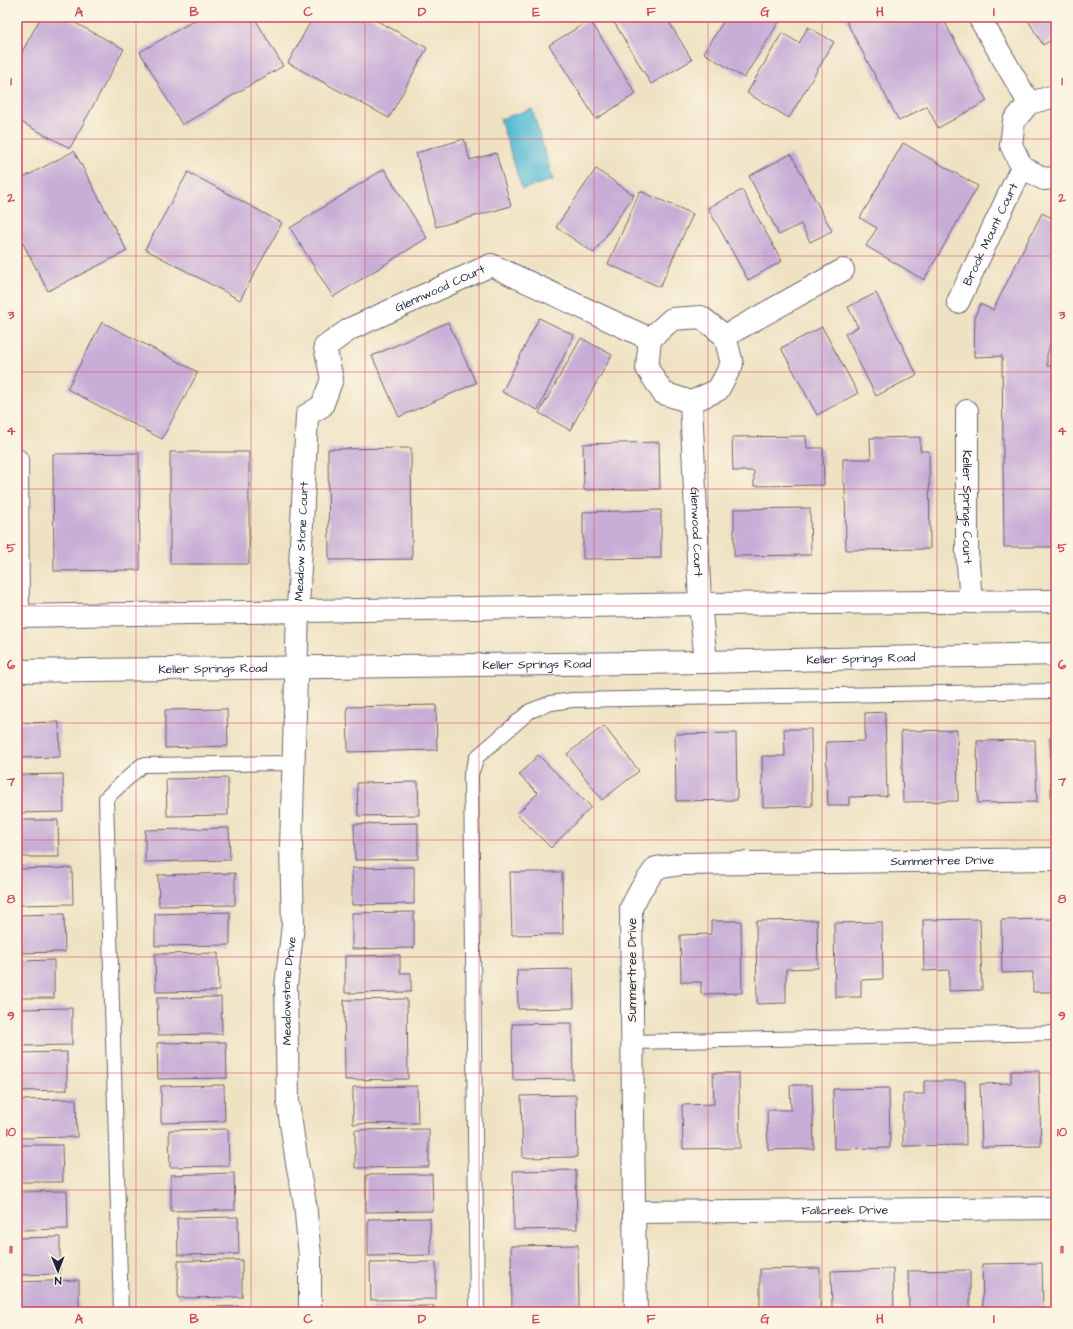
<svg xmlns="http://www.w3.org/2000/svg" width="1073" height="1329" viewBox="0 0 1073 1329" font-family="'Architects Daughter',sans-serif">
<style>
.water{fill:#57bbd5;stroke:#3c6e88}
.building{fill:#c8aed7}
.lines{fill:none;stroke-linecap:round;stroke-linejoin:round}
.lane-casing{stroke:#6a656b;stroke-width:16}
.street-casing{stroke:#6a656b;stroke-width:24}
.secondary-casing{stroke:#6a656b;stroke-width:24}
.lane{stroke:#fff;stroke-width:14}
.street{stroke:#fff;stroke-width:22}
.secondary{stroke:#fff;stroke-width:22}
.grid{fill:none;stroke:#d1495b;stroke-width:1;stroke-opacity:0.55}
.labels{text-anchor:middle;stroke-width:3;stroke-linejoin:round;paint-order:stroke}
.street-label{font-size:12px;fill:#22223b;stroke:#fcf5e5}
.neatline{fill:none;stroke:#d1495b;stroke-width:1.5}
.grid-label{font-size:13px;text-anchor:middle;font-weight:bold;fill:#d1495b}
</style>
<rect width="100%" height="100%" fill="#fcf5e5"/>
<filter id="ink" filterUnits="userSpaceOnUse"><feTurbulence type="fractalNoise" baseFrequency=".025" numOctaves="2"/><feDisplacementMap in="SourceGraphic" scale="8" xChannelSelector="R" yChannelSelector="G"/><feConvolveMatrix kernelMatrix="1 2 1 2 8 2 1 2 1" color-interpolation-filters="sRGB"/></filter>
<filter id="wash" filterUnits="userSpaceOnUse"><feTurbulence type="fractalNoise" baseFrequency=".012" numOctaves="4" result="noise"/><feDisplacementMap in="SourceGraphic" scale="16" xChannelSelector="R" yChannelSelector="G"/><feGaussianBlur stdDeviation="0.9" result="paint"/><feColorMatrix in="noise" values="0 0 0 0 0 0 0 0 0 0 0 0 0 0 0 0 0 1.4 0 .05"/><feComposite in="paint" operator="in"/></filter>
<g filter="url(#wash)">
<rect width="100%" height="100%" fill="#efe2c3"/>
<path class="water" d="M532,109L553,180L522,189L500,119Z"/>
<g id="blocks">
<path class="building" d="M41,17H64L124,49L70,148L17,120V61Z
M200,17H254L283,66L182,125L140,52Z
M313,17H370L427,48L389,118L288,63Z
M611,17H666L692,60L651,84Z
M726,17H782L744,78L704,53Z
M849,17H942L987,101L938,128L927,106L899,121L845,19Z
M1026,17H1056V37L1043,45Z
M590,20L636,94L596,119L549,45Z
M808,27L834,42L789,118L747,93L782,33L799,43Z
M464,139L470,160L496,153L511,206L436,227L416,153Z
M903,143L978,186L924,280L866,246L877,228L860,218Z
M74,151L127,251L48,291L17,232V181Z
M791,154L832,231L810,242L801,224L779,235L749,176Z
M384,169L427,238L333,297L290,228Z
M596,169L634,195L594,253L556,227Z
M188,172L282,223L240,300L145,249Z
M742,190L782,261L748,280L708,208Z
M640,191L693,214L660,287L608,264Z
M1042,213L1056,220V330L1052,338L1047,355V366H1056V547H1004L1002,356L974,357L975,316L980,304L993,310Z
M876,293L917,375L876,396L845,334L858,327L848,307Z
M539,318L574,335L538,410L502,392Z
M102,322L198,372L162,439L67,389Z
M448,322L476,383L399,417L372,356Z
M822,327L858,393L817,415L781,348Z
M581,338L612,355L570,430L539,413Z
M806,436L807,448H823L824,485L754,486V471H733L732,437Z
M920,437V451H929L930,549L846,550L845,484H843V459H871L870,438Z
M659,442L660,489L584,490L583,444Z
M411,448L412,559L329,560L328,449Z
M170,452H249V564H170Z
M139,453L140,570L54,571L53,454Z
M810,508L811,555L734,556V509Z
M661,510V558L583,559V512Z
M436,705L437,750L348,752L347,707Z
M227,709L228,746L165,748V710Z
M885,712L887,796L849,797V805H828L826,742L865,741V713Z
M59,722L60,757L17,758V723Z
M604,726L639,771L602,800L567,754Z
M784,729H811L812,806L763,807L762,756H785Z
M957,730L958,801L903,802L901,731Z
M736,733L737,800L676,801L675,734Z
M1050,737H1056V797H1051Z
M1035,740L1037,802L978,803L977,741Z
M538,755L591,807L551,848L517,814L538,793L519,775Z
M63,774L64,812L17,813V775Z
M228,778V815L167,816L166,779Z
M418,782L419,815L358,816L357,783Z
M17,820H58L59,857H17Z
M418,823V859L355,860L354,824Z
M229,828L230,860L145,862V830Z
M414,867V904L352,905V868Z
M72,868L73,904L17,905V869Z
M510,872H562L563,934L512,935Z
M235,873V905L159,906L158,875Z
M230,912V945L155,946V914Z
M414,912V948L352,949V913Z
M64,914L65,952L17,953V915Z
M980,919L982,990L949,991V970L924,971L923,920Z
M1056,919V992H1033V972L1002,973L1001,920Z
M817,920L818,968L786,969V1003L757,1004L756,921Z
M711,921H741L742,993L701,994V982H681L680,935L711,934Z
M882,922L883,979L861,980V997H835L834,923Z
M218,953L219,991L156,992L155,954Z
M400,955V973H411V992L345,993V956Z
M54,960V998H17V961Z
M573,969L574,1008L518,1009L517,970Z
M221,997L222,1034L158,1035L157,998Z
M407,999L408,1079L345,1080L344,1000Z
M72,1008V1045L17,1046V1009Z
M572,1023L573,1079L513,1080L512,1024Z
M226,1042L227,1078L158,1079L157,1043Z
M67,1052V1090L17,1091V1053Z
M1011,1071H1039L1041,1146L982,1147L980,1084L1011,1083Z
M713,1073H739L740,1148L683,1149L682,1105L714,1104Z
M924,1081H965L966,1145L903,1146V1094H924Z
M224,1085L225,1121L161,1123V1086Z
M790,1085H812L814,1149L768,1150L767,1110H791Z
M417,1086L418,1123L353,1124V1087Z
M889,1088L890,1148L834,1149L833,1089Z
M576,1095L577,1157L523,1158L521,1096Z
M76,1099L77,1137L17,1138V1100Z
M228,1129L229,1166L170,1167L169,1130Z
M429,1129V1167L355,1168V1130Z
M17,1145H62L63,1182H17Z
M576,1170L577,1229L514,1230L513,1171Z
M234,1173L235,1210L171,1211V1175Z
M432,1174L433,1211L366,1212V1175Z
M67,1191L68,1229L17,1230V1192Z
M238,1217L239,1254L178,1255L177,1218Z
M430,1218L431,1255L368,1256V1219Z
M60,1237V1274L17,1275V1238Z
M578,1245L579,1310L512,1311L511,1246Z
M242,1260V1297L178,1298V1261Z
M436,1262V1299L371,1300L370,1263Z
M1042,1263L1043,1312H983L982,1264Z
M820,1268V1312H760V1269Z
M893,1269L894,1312H844V1309H832L831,1271Z
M970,1270V1312H909L908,1271Z
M79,1280V1312H17V1282Z
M243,1306V1312H181L180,1308Z
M434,1306V1312H372V1307Z"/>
</g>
</g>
<g filter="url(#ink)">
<use href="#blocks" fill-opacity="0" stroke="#6a656b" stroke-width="1"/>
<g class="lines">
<defs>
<path id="lane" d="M632,1042L1056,1033
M121,1312L106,798L142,765L294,763
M477,1312L471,774L477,757L530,711L551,703L572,700L1056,691"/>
<g id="street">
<path d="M979,17L1029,103"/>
<path d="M1056,96L1029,103L1014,121L1011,145L1022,167L1044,179L1056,178"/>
<path id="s1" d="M958,302L1022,167"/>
<path d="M701,317L725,336L732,364L718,390L691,402L663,393L647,368L650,339L672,319Z"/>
<path d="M725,336L843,270"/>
<path id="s2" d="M691,402L700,604L706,662"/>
<path id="s3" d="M967,411V551L971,602"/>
<path d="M17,460L18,616"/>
<path id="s4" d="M634,1212L1056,1208"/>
<path id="s5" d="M310,1312V1256L305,1203L297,1163L288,1103L286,986L293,925L291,847L298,611L307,415L322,406L332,379L325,347L350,329L491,265L650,339"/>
<path id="s6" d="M636,1312L634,1212L631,908L641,889L656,868L682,864L1056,859"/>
</g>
<g id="secondary">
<path d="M17,616L700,604L1056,601"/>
<path id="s7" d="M17,671L706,662L1056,654"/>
</g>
</defs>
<use href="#lane" class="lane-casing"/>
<use href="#street" class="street-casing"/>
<use href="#secondary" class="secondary-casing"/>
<use href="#lane" class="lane"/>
<use href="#street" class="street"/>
<use href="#secondary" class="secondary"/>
</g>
</g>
<path class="grid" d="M136,17V1312M251,17V1312M365,17V1312M479,17V1312M594,17V1312M708,17V1312M822,17V1312M937,17V1312M17,139H1056M17,256H1056M17,372H1056M17,489H1056M17,606H1056M17,723H1056M17,840H1056M17,957H1056M17,1073H1056M17,1190H1056"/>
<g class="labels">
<g class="street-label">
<text dy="4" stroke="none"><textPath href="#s1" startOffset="75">Brook Mount Court</textPath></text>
<text dy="4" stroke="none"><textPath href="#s5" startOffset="1108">Glennwood COurt</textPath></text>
<text dy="4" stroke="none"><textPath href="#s3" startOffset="96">Keller Springs Court</textPath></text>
<text dy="4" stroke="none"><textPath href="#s2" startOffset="130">Glenwood Court</textPath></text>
<text dy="4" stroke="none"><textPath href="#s5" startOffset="773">Meadow Stone Court</textPath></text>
<text dy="4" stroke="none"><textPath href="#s7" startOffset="844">Keller Springs Road</textPath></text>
<text dy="4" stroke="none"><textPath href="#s7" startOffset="520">Keller Springs Road</textPath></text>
<text dy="4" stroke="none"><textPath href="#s7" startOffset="196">Keller Springs Road</textPath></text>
<text dy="4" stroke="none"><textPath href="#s6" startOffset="738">Summertree Drive</textPath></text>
<text transform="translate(632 970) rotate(-90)" y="4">Summertree Drive</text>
<text dy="4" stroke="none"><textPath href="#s5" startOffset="323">Meadowstone Drive</textPath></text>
<text dy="4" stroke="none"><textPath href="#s4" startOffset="211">Fallcreek Drive</textPath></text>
</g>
</g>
<rect width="1073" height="1329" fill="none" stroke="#fcf5e5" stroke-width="44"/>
<g transform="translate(58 1271) rotate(179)" stroke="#fcf5e5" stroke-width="3" paint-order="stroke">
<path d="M0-3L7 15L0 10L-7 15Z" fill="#22223b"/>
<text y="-6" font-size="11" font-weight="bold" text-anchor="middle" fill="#22223b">N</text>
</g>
<rect x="22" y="22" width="1029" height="1285" class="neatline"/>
<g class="grid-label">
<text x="79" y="16">A</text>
<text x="194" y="16">B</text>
<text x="308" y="16">C</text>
<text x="422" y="16">D</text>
<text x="536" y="16">E</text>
<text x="651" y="16">F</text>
<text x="765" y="16">G</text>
<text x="880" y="16">H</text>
<text x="994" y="16">I</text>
<text x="11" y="85">1</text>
<text x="1062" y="85">1</text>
<text x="11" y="202">2</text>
<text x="1062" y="202">2</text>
<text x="11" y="319">3</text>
<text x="1062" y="319">3</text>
<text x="11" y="435">4</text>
<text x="1062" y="435">4</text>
<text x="11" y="552">5</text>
<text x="1062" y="552">5</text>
<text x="11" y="669">6</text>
<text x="1062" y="669">6</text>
<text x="11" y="786">7</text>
<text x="1062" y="786">7</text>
<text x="11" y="903">8</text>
<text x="1062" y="903">8</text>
<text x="11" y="1020">9</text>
<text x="1062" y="1020">9</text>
<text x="11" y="1136">10</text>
<text x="1062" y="1136">10</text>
<text x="11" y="1253">11</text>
<text x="1062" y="1253">11</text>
<text x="79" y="1323">A</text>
<text x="194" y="1323">B</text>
<text x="308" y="1323">C</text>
<text x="422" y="1323">D</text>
<text x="536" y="1323">E</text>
<text x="651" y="1323">F</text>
<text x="765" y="1323">G</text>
<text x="880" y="1323">H</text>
<text x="994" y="1323">I</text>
</g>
</svg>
